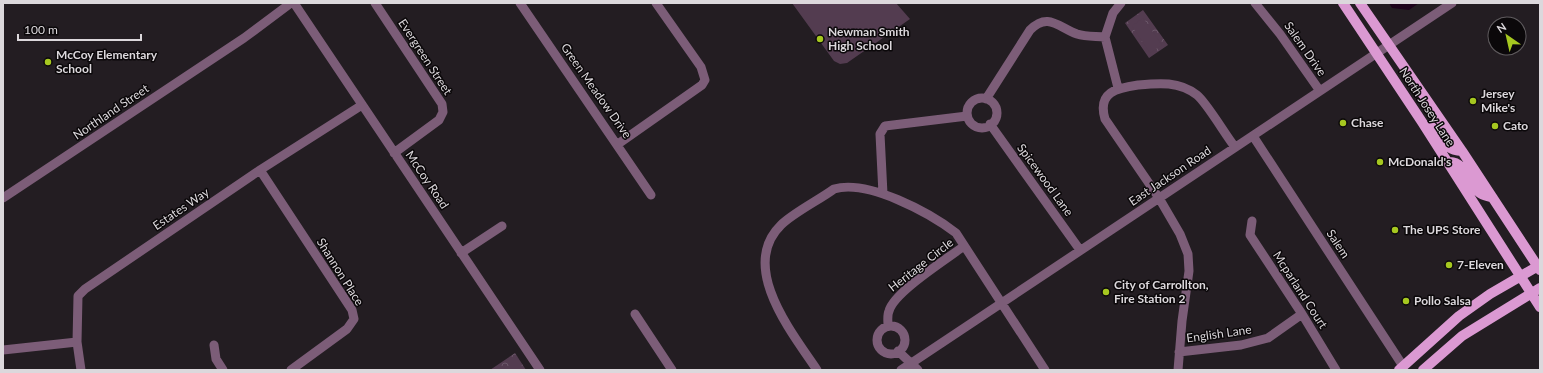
<svg xmlns="http://www.w3.org/2000/svg" width="1543" height="373" viewBox="0 0 1543 373" font-family="Lato,sans-serif">
<style>
.park{fill:url(#park-crowns)}
.pitch{fill:#533c50}
.water{fill:#1d021b}
.lines{fill:none;stroke-linecap:round;stroke-linejoin:round}
.minor{stroke:#7c5d78;stroke-width:9}
.major{stroke:#db99d2;stroke-width:10}
.poi-dot{fill:#a6c820;stroke:#0b080a;stroke-width:1.5}
.labels{text-anchor:middle;stroke-width:3;stroke-linejoin:round;paint-order:stroke}
.poi-label{font-size:12px;font-weight:bold;fill:#dcd8dc;stroke:#0b080a;text-anchor:start}
.street-label{font-size:12px;fill:#dcd8dc;stroke:#0b080a}
</style>
<defs>
<pattern id="park-crowns" width="20" height="18" patternUnits="userSpaceOnUse"><rect width="20" height="18" fill="#533c50"/><path d="M2 6a3 3 0 1 1 6 0M12 15a3 3 0 1 1 6 0" fill="none" stroke="#6b5769"/></pattern>
</defs>
<rect width="100%" height="100%" fill="#231d22"/>
<path class="park" d="M1143,10L1168,45L1149,58L1125,23Z
M515,353L526,370H490Z"/>
<path class="pitch" d="M792,3H896L910,19L847,63L840,64L834,61Z
M1143,18L1162,45L1150,53L1132,26Z"/>
<path class="water" d="M1389,3H1419L1409,10L1392,8Z"/>
<g class="lines">
<path class="minor" d="M294,3L540,370
M375,3L442,104L443,112L439,120L394,153
M520,3L651,195
M1255,3L1280,34L1320,91
M1118,88L1105,37L1113,13L1121,3
M967 113a15 15 0 1 1 30 0a15 15 0 1 1-30 0Z
M986,99L1030,30C1048,12 1058,27 1077,34C1086,37 1096,36 1105,37
M990,124L1080,250
M1253,136L1403,366
M618,144L702,85L705,80L701,67L656,3
M260,170L352,310L354,319L347,329L291,370
M883,194L880,134L885,126L967,116
M3,198L244,38L291,3
M1252,221L1250,235L1302,314L1336,370
M461,253L502,226
M635,314L672,370
M888,326C888,321 887,315 889,311C894,292 947,259 964,246
M877 340a14 14 0 1 1 28 0a14 14 0 1 1-28 0Z
M214,345L216,359L223,370
M3,350L77,342
M898,351L918,370
M1179,352L1241,345L1268,338L1302,314
M81,370L77,342L78,296L85,289L260,170L362,105
M817,370C793,334 738,267 781,225C793,213 819,200 834,189C868,179 930,213 956,233L1045,370
M901,370L1452,3
M1178,370L1182,321L1189,271L1188,254L1180,234L1159,198L1105,119C1097,92 1117,88 1138,85C1159,83 1179,81 1197,95C1207,103 1226,136 1235,147"/>
<path class="major" d="M1343,3L1422,122L1540,307
M1360,3L1462,151L1540,270
M1431,126C1441,137 1445,151 1462,151
M1448,162C1466,160 1468,185 1480,193C1483,196 1489,196 1493,198
M1399,370L1459,316L1490,294L1540,265
M1423,370L1462,336L1540,288"/>
</g>
<g class="poi-dot">
<circle cx="820" cy="39" r="4"/>
<circle cx="48" cy="62" r="4"/>
<circle cx="1473" cy="101" r="4"/>
<circle cx="1343" cy="123" r="4"/>
<circle cx="1495" cy="126" r="4"/>
<circle cx="1380" cy="162" r="4"/>
<circle cx="1395" cy="230" r="4"/>
<circle cx="1449" cy="265" r="4"/>
<circle cx="1106" cy="292" r="4"/>
<circle cx="1406" cy="301" r="4"/>
</g>
<g class="labels">
<g class="poi-label">
<text x="828" y="36">Newman Smith<tspan x="828" dy="14">High School</tspan></text>
<text x="56" y="59">McCoy Elementary<tspan x="56" dy="14">School</tspan></text>
<text x="1481" y="98">Jersey<tspan x="1481" dy="14">Mike's</tspan></text>
<text x="1351" y="127">Chase</text>
<text x="1503" y="130">Cato</text>
<text x="1388" y="166">McDonald's</text>
<text x="1403" y="234">The UPS Store</text>
<text x="1457" y="269">7-Eleven</text>
<text x="1114" y="289">City of Carrollton,<tspan x="1114" dy="14">Fire Station 2</tspan></text>
<text x="1414" y="305">Pollo Salsa</text>
</g>
<g class="street-label">
<text transform="translate(1305 49) rotate(55)" y="4">Salem Drive</text>
<text transform="translate(425 57) rotate(57)" y="4">Evergreen Street</text>
<text transform="translate(596 91) rotate(55)" y="4">Green Meadow Drive</text>
<text transform="translate(1427 107) rotate(57)" y="4">North Josey Lane</text>
<text transform="translate(111 112) rotate(-34)" y="4">Northland Street</text>
<text transform="translate(1170 176) rotate(-34)" y="4">East Jackson Road</text>
<text transform="translate(427 180) rotate(56)" y="4">McCoy Road</text>
<text transform="translate(1045 180) rotate(54)" y="4">Spicewood Lane</text>
<text transform="translate(181 209) rotate(-34)" y="4">Estates Way</text>
<text transform="translate(1338 244) rotate(57)" y="4">Salem</text>
<text transform="translate(921 265) rotate(-38)" y="4">Heritage Circle</text>
<text transform="translate(340 272) rotate(58)" y="4">Shannon Place</text>
<text transform="translate(1300 290) rotate(57)" y="4">Mcparland Court</text>
<text transform="translate(1219 334) rotate(-8)" y="4">English Lane</text>
</g>
</g>
<rect width="1543" height="373" fill="none" stroke="#dcd8dc" stroke-width="8"/>
<g transform="translate(1507 36) rotate(326)"><circle r="19" fill="#0b080a" stroke="#5f5b5e"/>
<path d="M0-3L7 15L0 10L-7 15Z" fill="#a6c820"/>
<text y="-6" font-size="11" font-weight="bold" text-anchor="middle" fill="#dcd8dc">N</text>
</g>
<path d="M18 34v6h123v-6" fill="none" stroke="#dcd8dc" stroke-width="2"/>
<text x="24" y="34" font-size="12" fill="#dcd8dc" stroke="#0b080a" stroke-width="3" paint-order="stroke">100 m</text>
</svg>
